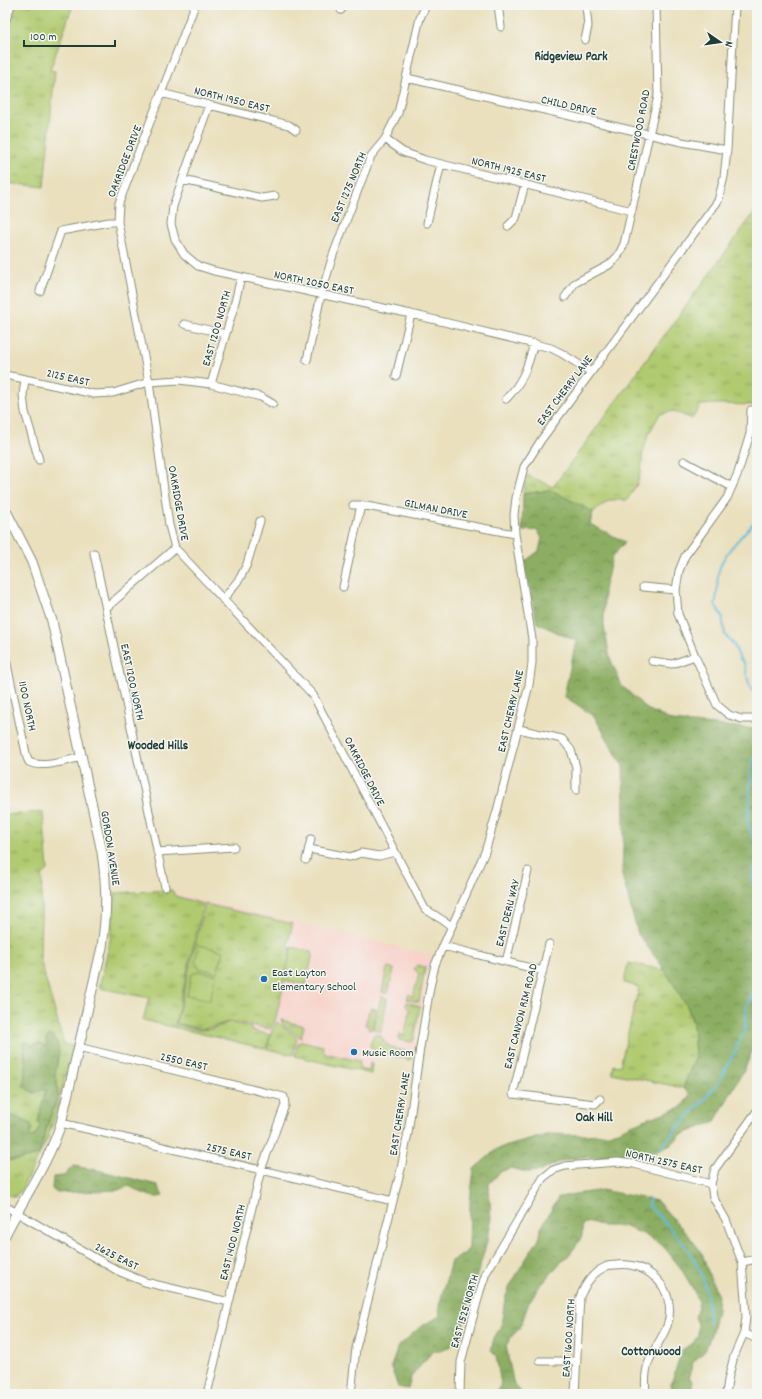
<svg xmlns="http://www.w3.org/2000/svg" width="762" height="1399" viewBox="0 0 762 1399" font-family="Dekko,sans-serif">
<style>
.built{fill:#f7d1c8}
.grass{fill:url(#grass-tufts);stroke:#688452;fill-rule:evenodd}
.forest{fill:url(#forest-crowns);stroke:#56764b}
.pitch{fill:#b0ca70;stroke:#688452}
.lines{fill:none;stroke-linecap:round;stroke-linejoin:round}
.stream{stroke:#5fbbdd;stroke-width:2}
.minor-casing{stroke:#848e78;stroke-width:9}
.major-casing{stroke:#848e78;stroke-width:11}
.minor{stroke:#fff;stroke-width:7}
.major{stroke:#fff;stroke-width:9}
.poi-dot{fill:#1f6fb2;stroke:#f6f6f2;stroke-width:1.5}
.labels{text-anchor:middle;stroke-width:3;stroke-linejoin:round;paint-order:stroke}
.street-label{font-size:12px;fill:#1f3d34;stroke:#f6f6f2}
.poi-label{font-size:12px;fill:#1f3d34;stroke:#f6f6f2;text-anchor:start}
.neighbourhood-label{font-size:13px;font-weight:bold;fill:#1f3d34;stroke:#f6f6f2}
</style>
<defs>
<pattern id="grass-tufts" width="24" height="20" patternUnits="userSpaceOnUse"><rect width="24" height="20" fill="#b0ca70"/><path d="M3 7l-1-3M5 7V3M7 7l1-3M15 17l-1-3M17 17v-4M19 17l1-3" fill="none" stroke="#8fa55d"/></pattern>
<pattern id="forest-crowns" width="20" height="18" patternUnits="userSpaceOnUse"><rect width="20" height="18" fill="#8cae62"/><path d="M2 6a3 3 0 1 1 6 0M12 15a3 3 0 1 1 6 0" fill="none" stroke="#728f52"/></pattern>
</defs>
<rect width="100%" height="100%" fill="#f6f6f2"/>
<filter id="ink" filterUnits="userSpaceOnUse"><feTurbulence type="fractalNoise" baseFrequency=".025" numOctaves="2"/><feDisplacementMap in="SourceGraphic" scale="8" xChannelSelector="R" yChannelSelector="G"/><feConvolveMatrix kernelMatrix="1 2 1 2 8 2 1 2 1" color-interpolation-filters="sRGB"/></filter>
<filter id="wash" filterUnits="userSpaceOnUse"><feTurbulence type="fractalNoise" baseFrequency=".012" numOctaves="4" result="noise"/><feDisplacementMap in="SourceGraphic" scale="16" xChannelSelector="R" yChannelSelector="G"/><feGaussianBlur stdDeviation="0.9" result="paint"/><feColorMatrix in="noise" values="0 0 0 0 0 0 0 0 0 0 0 0 0 0 0 0 0 1.4 0 .05"/><feComposite in="paint" operator="in"/></filter>
<g filter="url(#wash)">
<rect width="100%" height="100%" fill="#eae0bd"/>
<path class="built" d="M172,890L176,894L433,955L427,970L412,1061L376,1052L372,1064L371,1074L143,1020L149,998L99,988L110,941L115,893Z"/>
<path class="grass" d="M17,5H73L50,70L55,71L44,187L5,183V35Z
M757,209V403L755,405L718,404L701,405L692,419L674,411L660,414L648,435L643,452L641,472L637,484L627,500H610L593,512L551,490L523,494L527,475L553,487Z
M43,812L48,870L42,876L40,959L64,1044L73,1046L55,1117L46,1142L21,1190L15,1197L5,1194V1160H18L5,1149V815ZM57,1080L58,1096L44,1136Z
M172,890L175,896L203,904L175,1024L199,1030L212,1029L229,1022L251,1027V1030L270,1035L266,1049L143,1020L149,998L99,988L110,941L115,893Z
M205,904L293,924L288,943L291,950L281,996L275,1021L270,1029L231,1021L212,1027L201,1029L176,1023Z
M628,963L665,970L688,1008L693,1024L695,1058L683,1088L612,1073L614,1065L620,1066L639,987L624,983Z
M417,965L425,967V969L419,1002L407,999L409,994L413,997L419,974L414,969Z
M389,967L394,969L388,993L387,994L382,992L387,968Z
M382,996L387,998V999L381,1032L373,1029L381,997Z
M407,1002L420,1006L414,1039L412,1042L399,1040L398,1038L400,1033L404,1037L410,1010L406,1006Z
M371,1008L376,1009L372,1029L370,1030L368,1029L369,1026L365,1025L369,1011H370Z
M281,1020L304,1026L301,1038L283,1025Z
M277,1022L297,1038L293,1055L267,1049L272,1030Z
M374,1034L381,1035C386,1049 399,1050 412,1052L411,1060L373,1051L370,1045Z
M302,1041L323,1046V1050L324,1053L360,1061L359,1069L369,1071L370,1063L372,1064L371,1074L295,1056L298,1043Z"/>
<path class="forest" d="M551,490L593,512L590,524L625,542L612,557L604,590V626L610,658L622,686L647,709L672,721L757,729V998L752,1022L756,1042L746,1066L714,1123L706,1125L681,1135L671,1145L654,1153L600,1157H582L561,1161L540,1171L527,1172L510,1168L500,1172L489,1184L491,1220L488,1238L479,1269L466,1309L461,1338L446,1349L432,1352L411,1377L408,1389L398,1387L391,1367L398,1347L420,1327L440,1316L439,1306L451,1261L464,1254L469,1248L470,1201L474,1169L497,1149L550,1134L579,1135L610,1134L649,1118L682,1107L690,1094L683,1088L695,1058L693,1023L688,1008L665,970L638,934L622,875L624,821L623,766L594,716L564,696L576,641L537,623L524,562L539,551L542,538L537,530L522,531L523,494Z
M49,1035L53,1036L55,1041H57L59,1053L55,1076L57,1080L58,1096L47,1126L39,1155L18,1160H5V1113L30,1123L32,1129L29,1137L35,1136L40,1126L38,1122L46,1089L34,1093L24,1087L23,1085L26,1067L23,1042H29L31,1046L38,1043L46,1046V1039Z
M73,1166L102,1171L157,1185L163,1196C152,1200 139,1191 129,1186L118,1190L57,1193L52,1189L53,1177L64,1176Z
M602,1190L657,1201L689,1236L702,1253L710,1278L718,1294L717,1310L712,1332L705,1351L693,1362L689,1376L692,1382V1394H673L671,1384L682,1350L692,1344L698,1336V1324L695,1317L699,1302L692,1287L680,1267L663,1246L643,1234L623,1226H603L591,1222L582,1224V1236L576,1246L568,1256L558,1265L545,1281L539,1287L529,1302L520,1328L511,1337L506,1346L513,1381L521,1394H496L501,1384L496,1356L491,1351L494,1338L501,1326L505,1299L510,1286L522,1265L540,1237L541,1228L558,1198C572,1193 587,1193 602,1190Z"/>
<path class="pitch" d="M199,945L223,951L217,973L199,968L195,961Z
M292,947L313,952L306,985L284,980Z
M198,971L216,975L210,1000L187,995L191,975Z"/>
<g class="lines">
<path class="stream" d="M757,518C745,535 725,549 719,570C716,581 719,593 715,604L722,616L725,635L734,645L740,659L744,663L749,684L757,697
M757,750L751,765L749,810L747,822L755,842L757,854
M757,858L752,879L757,891
M660,1149L675,1130L703,1101L720,1080L737,1047L745,1029L747,1004L754,990L757,975
M649,1199V1206C670,1227 692,1250 703,1278C708,1291 708,1308 709,1322"/>
</g>
</g>
<g filter="url(#ink)">
<g class="lines">
<defs>
<path id="minor" d="M195,5L119,203L118,222L149,382L169,525L175,548L313,695L425,909L452,926
M498,5L501,27
M341,10L343,5
M585,40L588,26L586,5
M407,78L682,142L727,150
M161,93L289,125L296,130
M209,105L173,206L171,224L175,239L184,254L198,266L214,271L411,314L551,348L561,353L591,372
M385,139L403,152L425,160L632,211
M183,180L262,198L275,196
M427,223L441,164
M508,226L516,218L525,184
M40,291L61,231L109,222H118
M565,297L575,283L609,265L618,256L624,244L658,96L656,5
M184,324L225,334
M307,360L321,295L333,255L371,156L385,139L398,113L420,18L426,5
M5,375L25,379L94,394L113,393L149,382L179,380L211,384L261,397L273,404
M396,376L411,314
M25,379L23,395L25,412L39,460
M211,384L233,310L241,277
M506,399C523,382 528,366 534,343
M751,410L750,434L738,473L727,498L685,556L679,571L676,590L678,614L695,656L717,705L729,715L742,719H757
M684,461L732,487
M353,505H361L515,534
M94,553L165,887
M343,587L361,505
M643,587L676,590
M223,600L240,578L247,564L260,521
M106,608L175,548
M5,655L27,758L29,762C43,769 67,760 82,757
M652,661L672,664L695,656
M519,729L562,739L571,750L576,767V790
M309,849L350,857L361,853L379,856L395,852
M157,852L234,847
M306,860L311,839
M549,944L513,1094L595,1104L600,1099
M443,946L543,971
M506,962L528,871
M78,1047L284,1097L285,1105L261,1170L207,1394
M61,1123L393,1201
M5,1206L118,1271L145,1282L229,1302
M742,1262L757,1259
M744,1333L757,1339
M540,1361H577
M351,1394L356,1348L401,1169L408,1133L420,1048L430,987L435,965L443,946L485,852L497,811L529,685L532,663V639L515,534L514,515L516,498L524,467L541,440L718,201L724,177L727,150L735,5
M460,1394L461,1362L480,1291L486,1273L543,1178L553,1170L565,1166L618,1162L634,1164L711,1184
M575,1394L580,1297C585,1284 592,1273 605,1267C608,1265 613,1265 616,1265C641,1261 666,1280 669,1304C673,1330 655,1342 648,1364C645,1373 645,1384 646,1394
M726,1394L728,1380L734,1356L744,1333L746,1317L745,1300L742,1262L726,1220L713,1197L711,1184L715,1169L757,1111"/>
<path id="major" d="M5,19L10,5
M5,509L32,562L52,621L102,852C107,886 107,913 102,947L61,1123C49,1162 23,1199 5,1235"/>
</defs>
<use href="#minor" class="minor-casing"/>
<use href="#major" class="major-casing"/>
<use href="#minor" class="minor"/>
<use href="#major" class="major"/>
</g>
</g>
<g class="poi-dot">
<circle cx="264" cy="979" r="4"/>
<circle cx="354" cy="1052" r="4"/>
</g>
<g class="labels">
<g class="street-label">
<text transform="translate(232 99) rotate(14)" y="4">NORTH 1950 EAST</text>
<text transform="translate(569 105) rotate(13)" y="4">CHILD DRIVE</text>
<text transform="translate(638 130) rotate(-79)" y="4">CRESTWOOD ROAD</text>
<text transform="translate(124 161) rotate(-69)" y="4">OAKRIDGE DRIVE</text>
<text transform="translate(509 169) rotate(14)" y="4">NORTH 1925 EAST</text>
<text transform="translate(348 187) rotate(-67)" y="4">EAST 1275 NORTH</text>
<text transform="translate(314 282) rotate(12)" y="4">NORTH 2050 EAST</text>
<text transform="translate(216 328) rotate(-74)" y="4">EAST 1200 NORTH</text>
<text transform="translate(68 377) rotate(13)" y="4">2125 EAST</text>
<text transform="translate(564 390) rotate(-53)" y="4">EAST CHERRY LANE</text>
<text transform="translate(179 503) rotate(80)" y="4">OAKRIDGE DRIVE</text>
<text transform="translate(436 508) rotate(11)" y="4">GILMAN DRIVE</text>
<text transform="translate(133 682) rotate(78)" y="4">EAST 1200 NORTH</text>
<text transform="translate(28 706) rotate(78)" y="4">1100 NORTH</text>
<text transform="translate(510 711) rotate(-77)" y="4">EAST CHERRY LANE</text>
<text transform="translate(365 771) rotate(63)" y="4">OAKRIDGE DRIVE</text>
<text transform="translate(111 848) rotate(81)" y="4">GORDON AVENUE</text>
<text transform="translate(507 913) rotate(-76)" y="4">EAST DERU WAY</text>
<text transform="translate(520 1016) rotate(-76)" y="4">EAST CANYON RIM ROAD</text>
<text transform="translate(184 1061) rotate(13)" y="4">2550 EAST</text>
<text transform="translate(399 1114) rotate(-81)" y="4">EAST CHERRY LANE</text>
<text transform="translate(229 1151) rotate(13)" y="4">2575 EAST</text>
<text transform="translate(664 1161) rotate(13)" y="4">NORTH 2575 EAST</text>
<text transform="translate(232 1242) rotate(-76)" y="4">EAST 1400 NORTH</text>
<text transform="translate(117 1256) rotate(27)" y="4">2625 EAST</text>
<text transform="translate(464 1311) rotate(-74)" y="4">EAST 1525 NORTH</text>
<text transform="translate(568 1338) rotate(-86)" y="4">EAST 1600 NORTH</text>
</g>
<g class="poi-label">
<text x="272" y="976">East Layton<tspan x="272" dy="14">Elementary School</tspan></text>
<text x="362" y="1056">Music Room</text>
</g>
<g class="neighbourhood-label">
<text x="571" y="60">Ridgeview Park</text>
<text x="158" y="749">Wooded Hills</text>
<text x="594" y="1121">Oak Hill</text>
<text x="651" y="1355">Cottonwood</text>
</g>
</g>
<rect width="762" height="1399" fill="none" stroke="#f6f6f2" stroke-width="20"/>
<g transform="translate(720 42) rotate(103)" stroke="#f6f6f2" stroke-width="3" paint-order="stroke">
<path d="M0-3L7 15L0 10L-7 15Z" fill="#1f3d34"/>
<text y="-6" font-size="11" font-weight="bold" text-anchor="middle" fill="#1f3d34">N</text>
</g>
<path d="M24 40v6h91v-6" fill="none" stroke="#1f3d34" stroke-width="2"/>
<text x="30" y="40" font-size="12" fill="#1f3d34" stroke="#f6f6f2" stroke-width="3" paint-order="stroke">100 m</text>
</svg>
